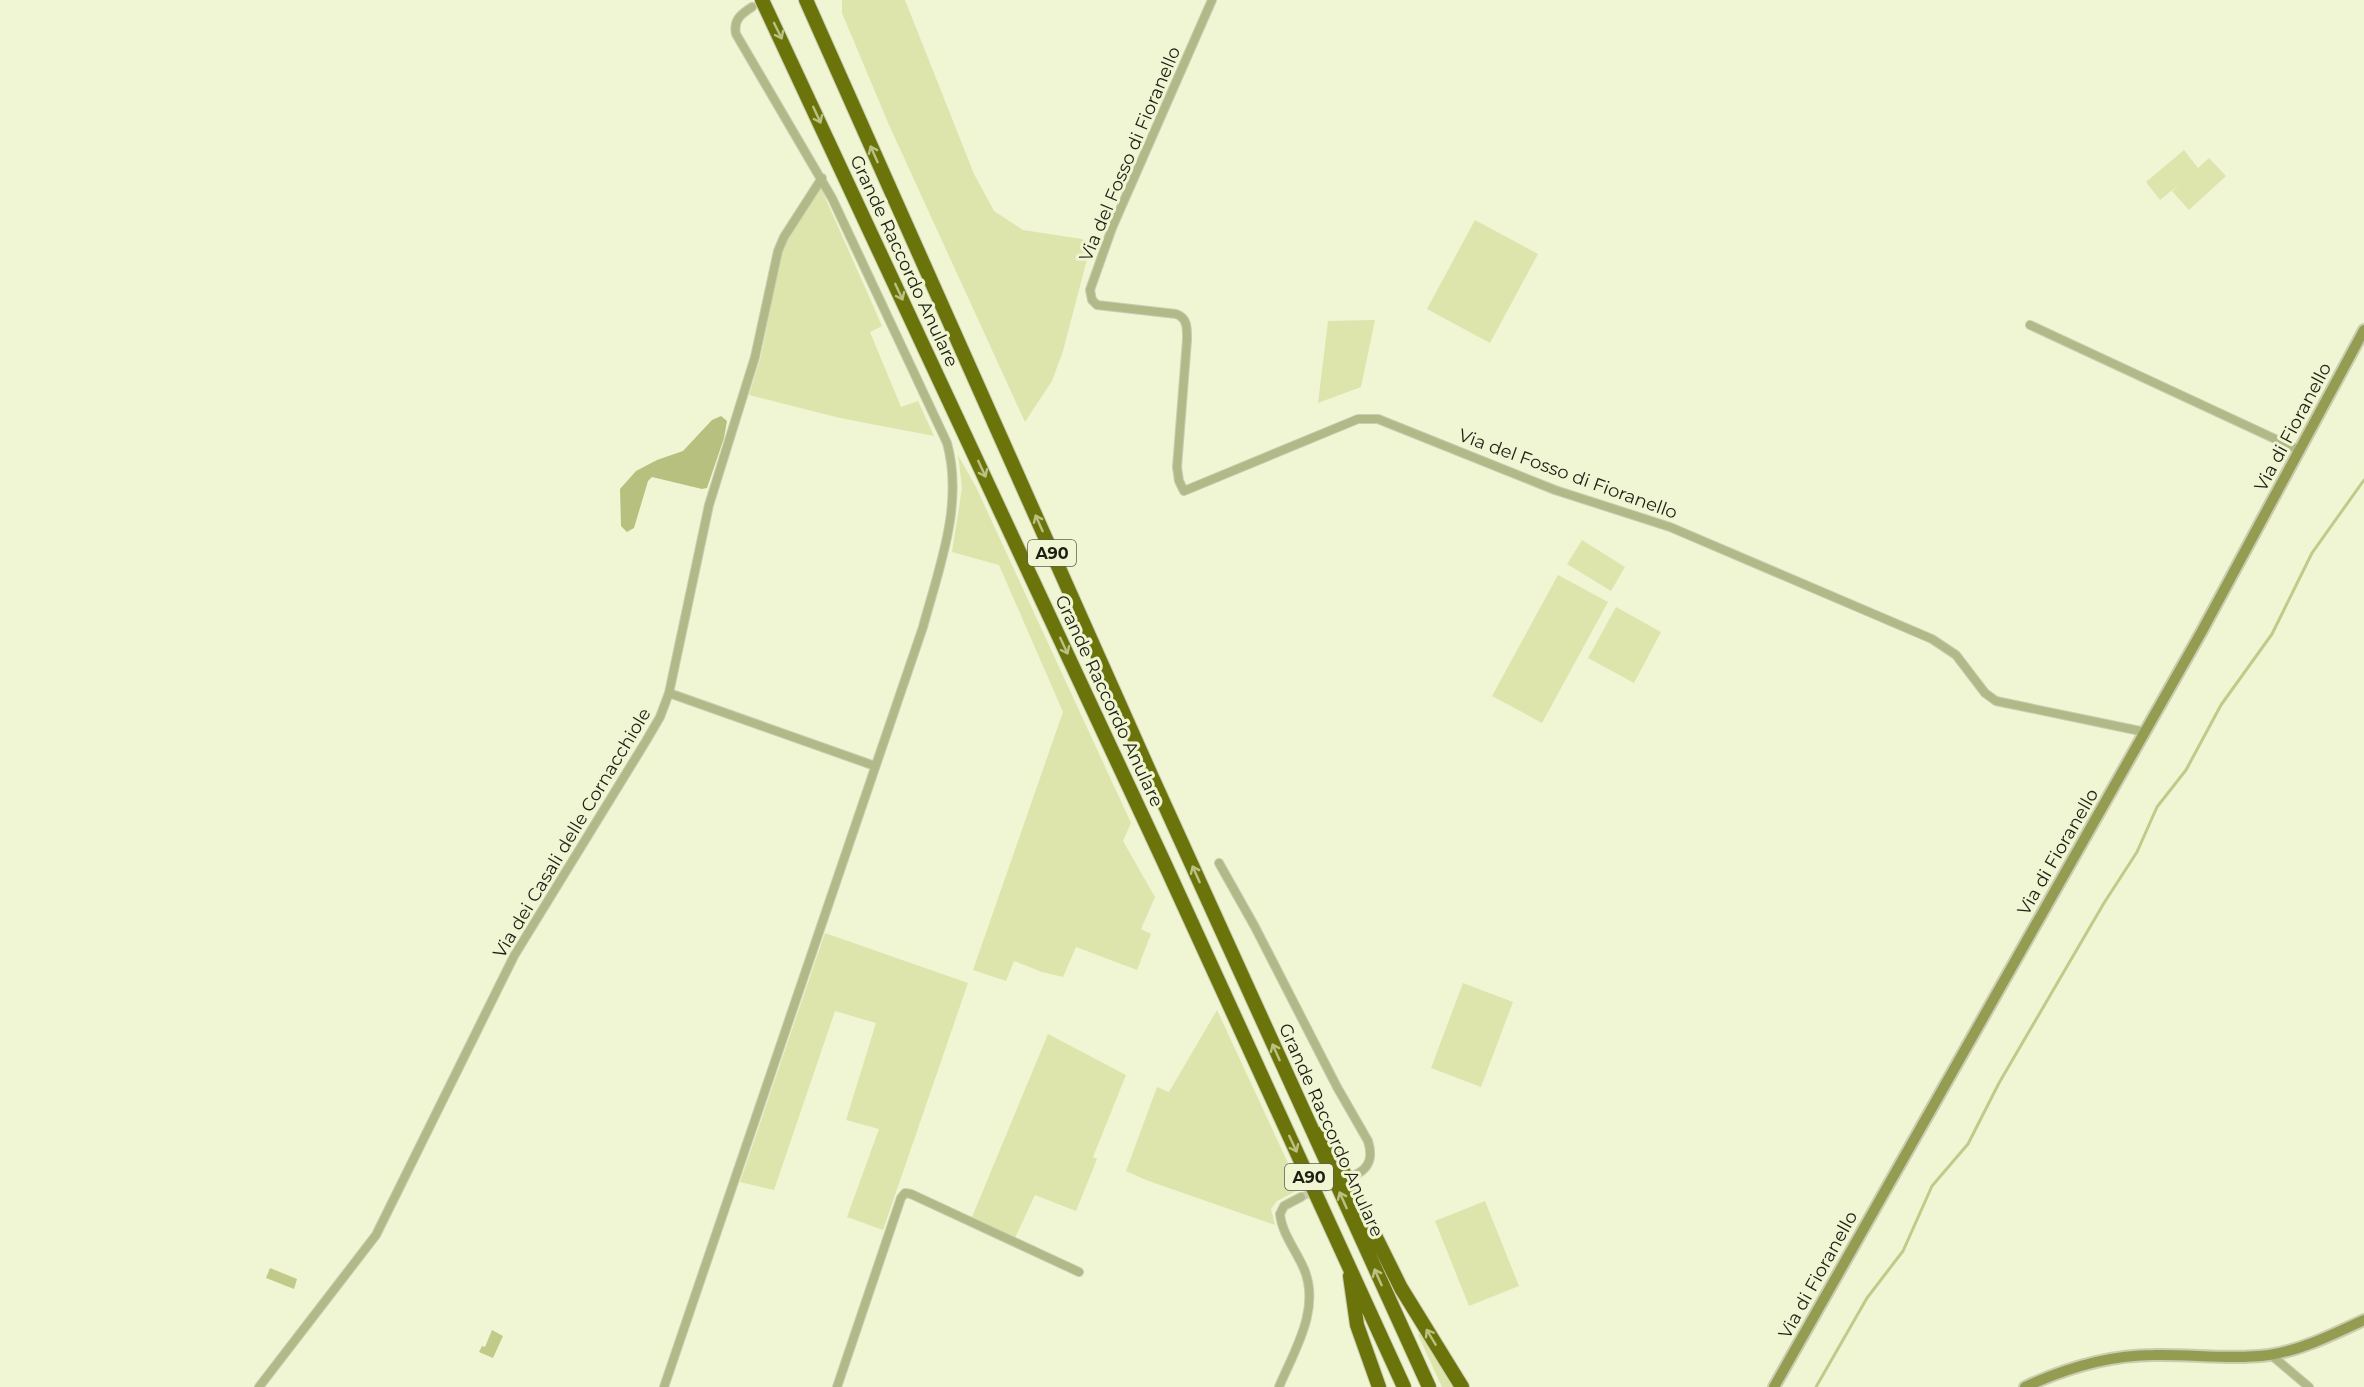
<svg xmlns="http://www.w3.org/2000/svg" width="2364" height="1387" viewBox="0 0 2364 1387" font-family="Montserrat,sans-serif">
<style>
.green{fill:#dde5ad}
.forest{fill:#b7c07f}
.water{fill:#c1ca88}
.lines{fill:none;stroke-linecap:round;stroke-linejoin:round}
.stream{stroke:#c1ca88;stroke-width:3}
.street-tunnel{stroke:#c6caad;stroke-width:8;stroke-dasharray:8 4;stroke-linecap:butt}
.street-casing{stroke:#caceb1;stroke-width:10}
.secondary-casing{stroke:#caceb1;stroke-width:14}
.highway-casing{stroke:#caceb1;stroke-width:16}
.street{stroke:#b2b988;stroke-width:8}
.secondary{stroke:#939c51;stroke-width:10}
.highway{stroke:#6b740a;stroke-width:14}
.oneway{stroke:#bbc183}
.labels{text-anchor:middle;stroke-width:6;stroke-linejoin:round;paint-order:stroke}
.shield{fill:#f0f5d4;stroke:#5c5f4d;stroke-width:1.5}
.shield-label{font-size:16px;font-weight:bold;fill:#1d1f13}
.street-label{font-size:18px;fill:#1d1f13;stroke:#f0f5d4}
</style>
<rect width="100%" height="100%" fill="#f0f5d4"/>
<path class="green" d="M842,0H905L974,174L994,211L1023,230L1082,239L1091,244L1063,351L1052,381L1025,422L889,125L842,13Z
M2184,150L2198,168L2209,158L2226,176L2189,210L2172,191L2181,183L2160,200L2146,182Z
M821,188L882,326L870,332L901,407L918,401L934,436L840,418L749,395L761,356L782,249Z
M1475,220L1538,254L1490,343L1427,309Z
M1375,320L1361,387L1318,403L1328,321Z
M958,455L976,487L1131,823L1123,841L1155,897L1141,929L1151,934L1137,970L1076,947L1063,977L1042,972L1014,961L1006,981L973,970L1063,712L999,565L952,552L962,488Z
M1582,540L1625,567L1611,591L1567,564Z
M1558,575L1608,602L1542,723L1492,696Z
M1616,607L1661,632L1634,683L1588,658Z
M825,933L968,983L883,1230L847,1217L879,1129L846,1120L876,1023L835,1011L774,1190L740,1182Z
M1463,983L1513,1002L1481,1087L1431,1068Z
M1217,1010L1300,1189L1277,1201L1271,1209L1275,1225L1146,1180L1126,1171L1157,1087L1169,1092Z
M1048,1034L1126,1075L1093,1157L1097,1159L1076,1211L1035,1195L1015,1238L972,1217Z
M1485,1201L1519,1286L1469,1306L1435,1221Z
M1421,1333L1456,1387H1442L1418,1335Z"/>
<path class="forest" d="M721,416L727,421L724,438L707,488L702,489L652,477L648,481L634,528L627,532L621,526L620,489L636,471L657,460L683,451L712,420Z"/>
<path class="water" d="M270,1268L297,1279L294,1289L266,1278Z
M492,1330L503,1336L493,1358L479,1352L482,1346L485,1347Z"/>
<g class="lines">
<path class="stream" d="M1816,1387L1867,1298L1903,1251L1932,1186L1968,1144L1999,1083L2104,903L2137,852L2157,807L2186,770L2221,705L2272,634L2312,553L2364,480"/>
<path class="street-tunnel" d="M1301,1197L1339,1182"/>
<defs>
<path id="street" d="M1212,0L1112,228L1090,290L1092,300L1097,305L1176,314C1188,318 1187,329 1187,340L1177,467L1179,481L1184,491L1358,419H1378L1555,490L1670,527L1932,639L1956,655L1985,693L1996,701L2145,732
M2030,325L2299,450
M669,693L875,766
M1219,863L1255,927L1337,1087L1368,1141C1373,1157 1370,1168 1355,1175
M2271,1355L2309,1387
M259,1387L376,1235L514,956L646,741L660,717L669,693L709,505L755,357L778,251L784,237L822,178
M664,1387L923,627C939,568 964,504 947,443L832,198L736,34C733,20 741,14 752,7
M837,1387L901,1198L905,1193L911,1194L1079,1272
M1279,1387C1294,1351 1321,1309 1304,1269C1296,1250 1282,1234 1280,1214L1284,1206L1301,1197"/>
<path id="secondary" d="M1774,1387L2202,631L2364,330
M2025,1387C2066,1368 2108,1355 2154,1355C2192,1354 2231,1360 2269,1355C2302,1350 2334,1334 2364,1320"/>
<path id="highway" d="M762,0L1163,860L1404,1387
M806,0L1151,775L1429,1387
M1321,1134L1344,1173L1401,1288L1462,1387
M1350,1276L1357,1325L1379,1387"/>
</defs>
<use href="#street" class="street-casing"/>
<use href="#secondary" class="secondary-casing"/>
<use href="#highway" class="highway-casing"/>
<use href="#street" class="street"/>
<use href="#secondary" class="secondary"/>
<use href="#highway" class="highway"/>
</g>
<defs><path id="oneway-shaft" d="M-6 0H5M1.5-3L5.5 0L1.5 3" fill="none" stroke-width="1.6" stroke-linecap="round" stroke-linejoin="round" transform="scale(1.5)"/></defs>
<g class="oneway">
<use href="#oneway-shaft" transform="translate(778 31) rotate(64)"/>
<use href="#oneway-shaft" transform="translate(817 115) rotate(65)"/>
<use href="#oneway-shaft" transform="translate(874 154) rotate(-114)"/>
<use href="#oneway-shaft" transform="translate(899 292) rotate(65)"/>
<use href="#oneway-shaft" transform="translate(982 469) rotate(65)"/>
<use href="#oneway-shaft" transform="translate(1039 523) rotate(-114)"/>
<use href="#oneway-shaft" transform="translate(1064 646) rotate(65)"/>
<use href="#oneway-shaft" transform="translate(1196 874) rotate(-114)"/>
<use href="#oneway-shaft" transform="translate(1276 1052) rotate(-114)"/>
<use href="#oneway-shaft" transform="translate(1293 1144) rotate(65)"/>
<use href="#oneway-shaft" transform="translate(1343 1200) rotate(-114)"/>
<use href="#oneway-shaft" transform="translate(1378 1277) rotate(-114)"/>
<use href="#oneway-shaft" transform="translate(1431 1337) rotate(-121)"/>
</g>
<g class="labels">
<g class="shield">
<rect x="1028" y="540" width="48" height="26" rx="4.5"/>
<rect x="1285" y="1164" width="48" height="26" rx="4.5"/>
</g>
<g class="shield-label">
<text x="1052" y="559">A90</text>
<text x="1309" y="1183">A90</text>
</g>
<g class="street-label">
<text transform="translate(1130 154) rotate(-67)" y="6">Via del Fosso di Fioranello</text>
<text transform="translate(904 261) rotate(65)" y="6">Grande Raccordo Anulare</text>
<text transform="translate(2293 427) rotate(-62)" y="6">Via di Fioranello</text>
<text transform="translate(1568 474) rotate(20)" y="6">Via del Fosso di Fioranello</text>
<text transform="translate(1109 701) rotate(65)" y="6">Grande Raccordo Anulare</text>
<text transform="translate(572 833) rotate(-59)" y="6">Via dei Casali delle Cornacchiole</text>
<text transform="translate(2058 852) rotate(-60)" y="6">Via di Fioranello</text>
<text transform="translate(1331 1130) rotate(66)" y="6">Grande Raccordo Anulare</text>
<text transform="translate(1818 1275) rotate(-61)" y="6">Via di Fioranello</text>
</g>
</g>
</svg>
